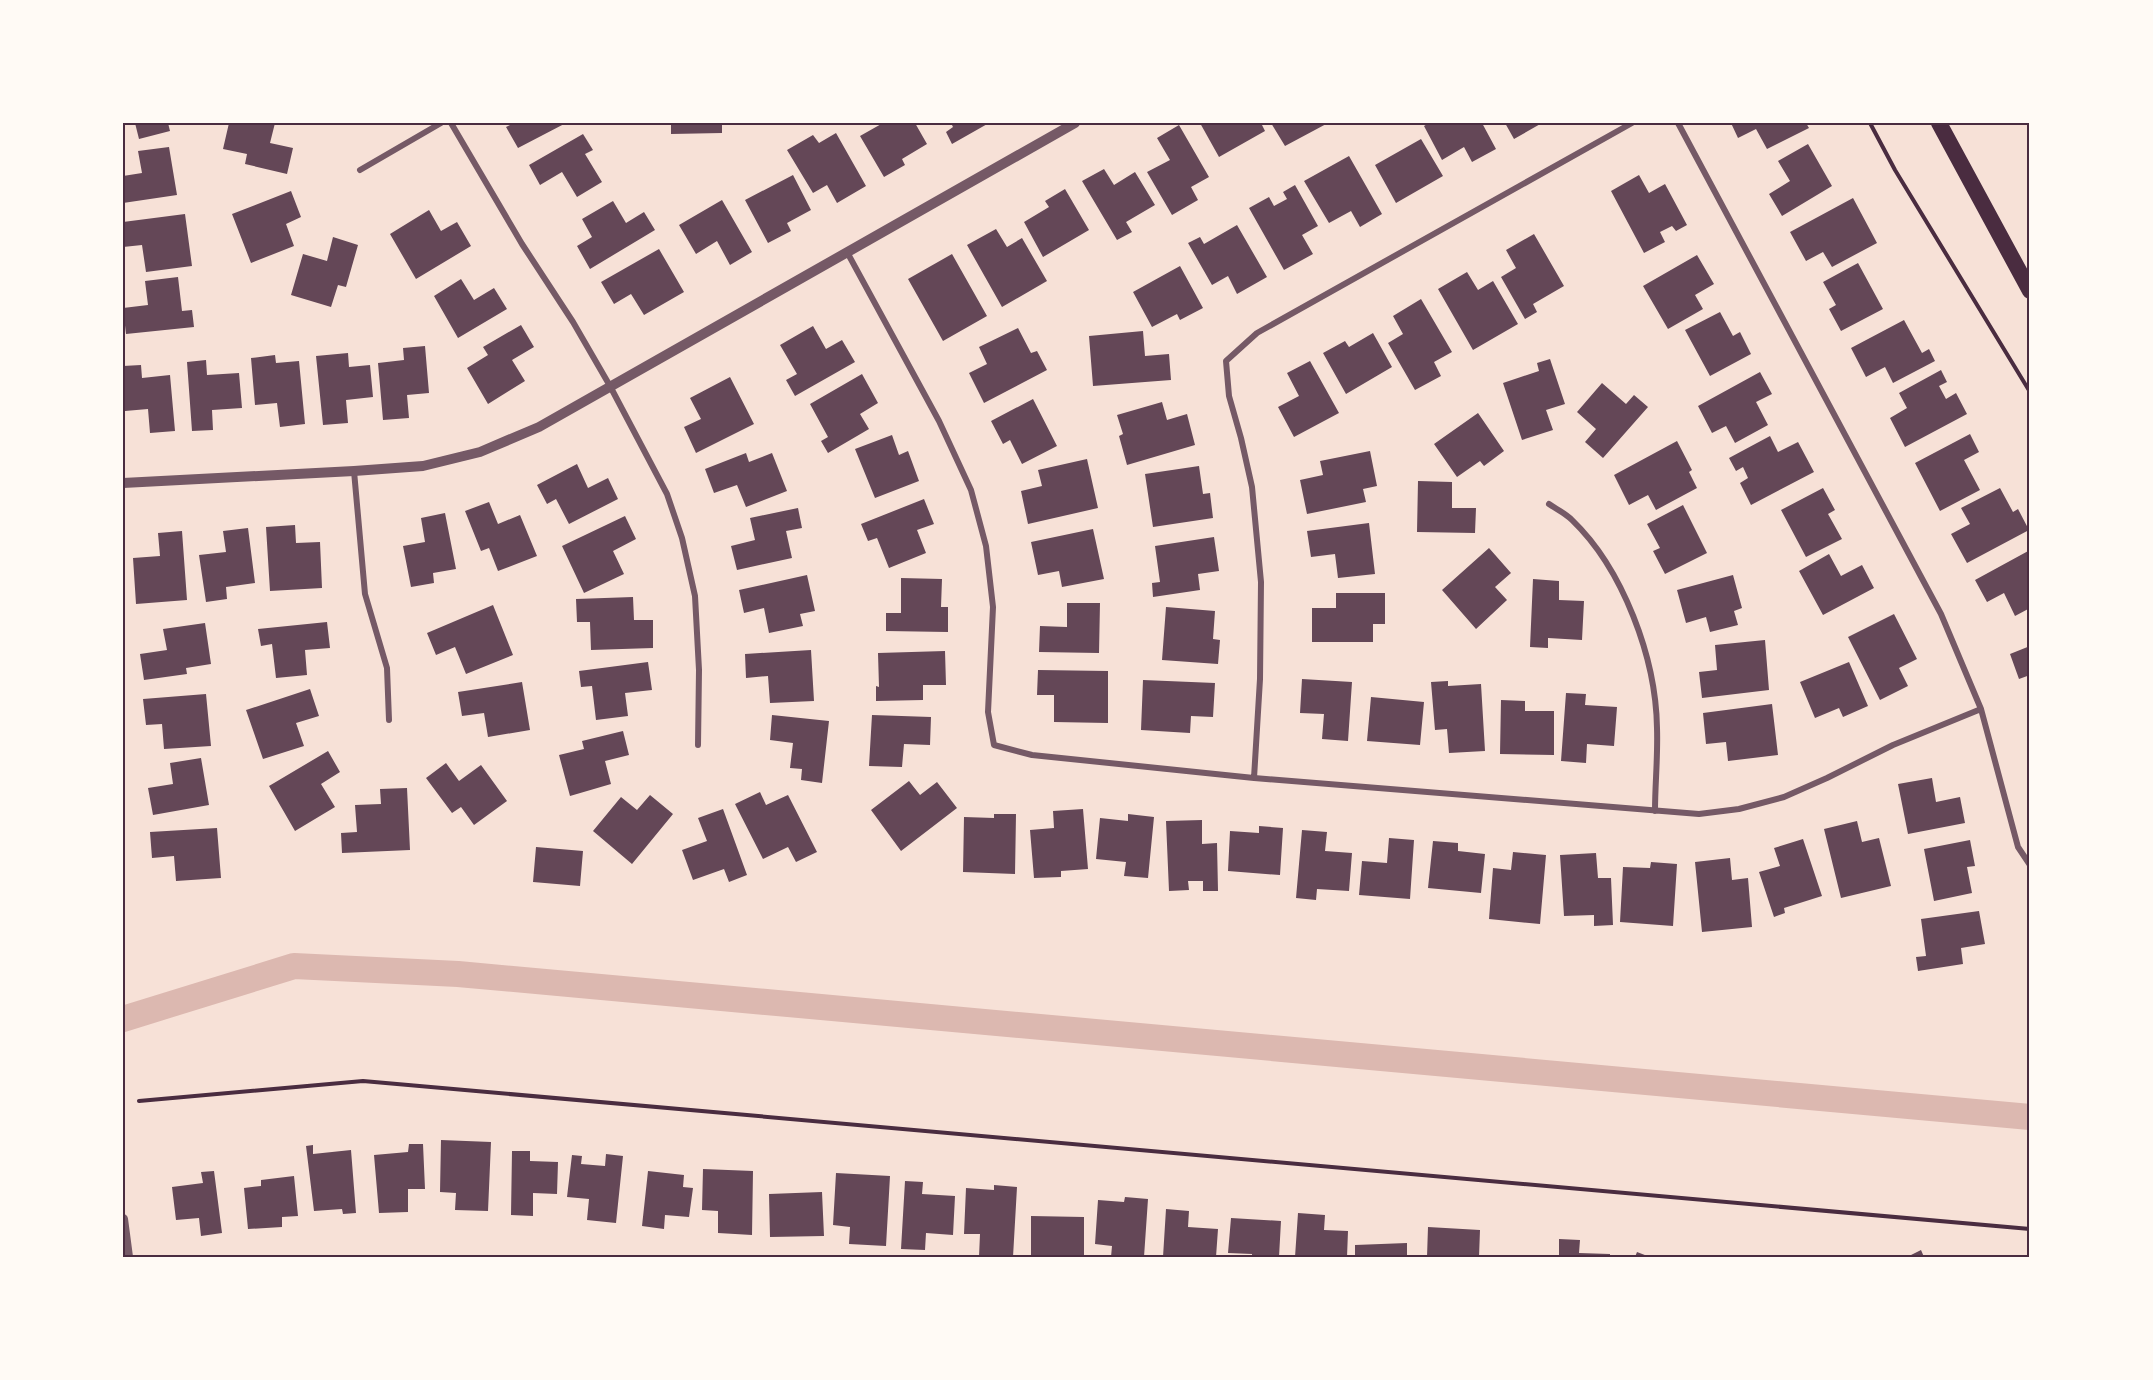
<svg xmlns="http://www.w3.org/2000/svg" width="2153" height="1380" viewBox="0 0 2153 1380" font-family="'Nunito Sans',sans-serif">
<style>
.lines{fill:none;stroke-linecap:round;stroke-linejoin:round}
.canal{stroke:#dcb8b0;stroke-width:26}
.building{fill:#644757}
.path{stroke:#4a2c40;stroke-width:4}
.minor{stroke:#755966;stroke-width:6}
.tertiary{stroke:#755966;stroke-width:10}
.trunk{stroke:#4a2c40;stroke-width:16}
.neatline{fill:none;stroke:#4a2c40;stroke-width:2}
</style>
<rect width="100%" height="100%" fill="#f7e1d7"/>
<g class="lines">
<path class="canal" d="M123,1019L294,966L458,974L2030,1117"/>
</g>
<path class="building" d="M135,123H168L170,131L139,139Z
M229,123H275L270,143L293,148L287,174L245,164L247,154L223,149Z
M514,123H566L518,148L506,127Z
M671,123H722V133L671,134Z
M883,123H915L927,144L902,159L905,165L884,177L860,136Z
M951,123H989L952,144L946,132L953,127Z
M1200,123H1261L1265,131L1219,157Z
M1271,123H1328L1285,146Z
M1429,123H1482L1496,149L1472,162L1464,147L1442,160L1424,126Z
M1505,123H1542L1514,139Z
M1731,123H1806L1809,128L1767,149L1756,129L1738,138Z
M1179,125L1209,177L1191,187L1198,200L1172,215L1147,172L1170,160L1157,138Z
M836,133L866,186L837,203L827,185L813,193L787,150L813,135L819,143Z
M583,134L593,150L585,154L602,182L577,197L562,172L540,185L529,165Z
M1421,139L1443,176L1396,203L1375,165Z
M1808,144L1832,186L1782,216L1769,194L1790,181L1778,161Z
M169,147L177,195L123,203V176L142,173L138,151Z
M1349,156L1382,214L1360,227L1351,211L1329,223L1304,181Z
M1104,169L1114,185L1135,172L1155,205L1126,222L1132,232L1117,240L1082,181Z
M793,175L811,210L787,223L791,231L768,243L745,200Z
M1639,175L1649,193L1665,184L1687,225L1676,231L1672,226L1660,232L1665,242L1644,253L1611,191Z
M1295,185L1318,226L1302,235L1313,254L1284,270L1249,208L1269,197L1274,206L1287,199L1283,192Z
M1065,189L1089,230L1043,257L1024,222L1049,207L1045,201Z
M291,191L301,217L286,224L294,246L251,263L232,214Z
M1853,198L1877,243L1832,267L1823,252L1806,261L1790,232Z
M722,200L752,252L730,265L717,241L696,254L679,225Z
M613,201L626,223L644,212L655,230L590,269L577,246L592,237L582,219Z
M429,210L441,231L457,222L471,246L416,279L390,234Z
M185,214L192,266L146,272L142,245L123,247V222Z
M1237,225L1267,277L1237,294L1228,276L1212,285L1188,243L1200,237L1204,244Z
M996,229L1007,247L1022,238L1047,281L1002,307L967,245Z
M1534,234L1564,286L1533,304L1537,312L1525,319L1501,277L1516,268L1506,250Z
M333,237L358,245L346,287L338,285L331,307L291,295L303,254L327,261Z
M659,249L684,292L644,315L631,294L614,304L601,282Z
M952,254L987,316L943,341L908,279Z
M1697,255L1714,284L1695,295L1703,309L1668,329L1643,286Z
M1858,263L1883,309L1841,331L1829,309L1836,305L1823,282Z
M1180,266L1203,308L1180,320L1177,314L1152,327L1133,292Z
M1467,272L1478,290L1493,281L1518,324L1473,350L1438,289Z
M178,277L182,311L192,310L194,327L126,334L123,308L148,305L145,281Z
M461,279L474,300L494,288L507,309L458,338L434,296Z
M1421,299L1452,352L1434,362L1441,376L1415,390L1388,343L1403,334L1393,316Z
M1720,312L1733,336L1740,332L1751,354L1710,376L1685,330Z
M1904,320L1922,353L1929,349L1935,361L1893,383L1885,367L1866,377L1851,348Z
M521,325L534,347L512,360L525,381L488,404L467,368L488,355L483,347Z
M813,326L826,349L842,340L855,362L795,396L786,380L797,374L780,345Z
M1018,328L1031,353L1037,351L1047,370L984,403L969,373L987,364L979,347Z
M1143,331L1145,356L1169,354L1171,380L1093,386L1089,336Z
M1373,333L1392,367L1346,394L1323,353L1345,341L1349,347Z
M425,346L429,393L407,395L409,418L383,420L378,363L404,360L403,348Z
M348,353L349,367L370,365L373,397L346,400L348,423L323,425L316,356Z
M275,355L276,363L299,361L305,424L280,427L277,403L255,405L251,358Z
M1550,359L1565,404L1546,410L1553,430L1522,440L1503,383L1539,371L1537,363Z
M206,360L207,375L239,373L242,408L212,410L213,430L192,431L187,362Z
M1310,361L1339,413L1294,437L1278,407L1299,396L1287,373Z
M141,365L142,378L170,375L175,431L150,433L148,409L125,411L123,366Z
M1941,370L1947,382L1939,386L1946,399L1956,393L1967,414L1905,447L1890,418L1907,408L1899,393Z
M1760,372L1772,394L1756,402L1768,425L1735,443L1726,426L1712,433L1698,406Z
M862,374L878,403L860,414L869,429L828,453L821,441L828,437L810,404Z
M730,377L754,424L696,453L684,427L701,419L690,398Z
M1602,383L1626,404L1634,395L1648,407L1603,458L1585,442L1596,429L1577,412Z
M1033,399L1057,446L1022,464L1010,440L1003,444L991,421Z
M1162,402L1167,420L1187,414L1195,445L1127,465L1119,436L1123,434L1117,415Z
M1478,413L1504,451L1484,466L1480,461L1457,477L1434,444Z
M1970,434L1979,452L1964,460L1980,490L1940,511L1915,463Z
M892,435L899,455L908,451L919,481L875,498L855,449Z
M1770,436L1778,452L1798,442L1814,472L1751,505L1740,483L1748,478L1743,467L1736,471L1729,458Z
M1677,441L1692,470L1689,472L1697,488L1656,510L1648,495L1629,505L1614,475Z
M1370,451L1377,486L1363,489L1366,502L1307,514L1300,480L1323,475L1320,461Z
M746,453L749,462L772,453L787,491L746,507L737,485L714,493L705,469Z
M1087,459L1098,508L1028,524L1021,491L1042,486L1038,470Z
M577,464L588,488L608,478L618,499L569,524L556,499L547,504L537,485Z
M1199,466L1203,494L1210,493L1213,518L1153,527L1145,474Z
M1418,481L1452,482V508H1476L1475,533L1417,532Z
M1823,488L1835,510L1828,514L1842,539L1806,557L1781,510Z
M2000,488L2013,512L2018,509L2029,530L1967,563L1951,534L1970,524L1961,508Z
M924,499L934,524L917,530L926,553L889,568L877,538L868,541L861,524Z
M489,502L498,524L520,515L537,556L498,571L489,548L481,551L465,511Z
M1683,505L1707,553L1665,574L1653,551L1660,548L1647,524Z
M798,508L802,528L786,531L792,558L737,570L731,546L755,540L750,518Z
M445,513L456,569L433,573L434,583L411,587L403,546L425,542L421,518Z
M625,516L636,539L613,551L624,574L584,593L562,546Z
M1369,523L1375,574L1338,578L1335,554L1311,557L1307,531Z
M295,525L296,543L320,542L322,588L270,591L266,527Z
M248,528L255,583L226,587L227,599L206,602L199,555L226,552L223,531Z
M1093,529L1104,579L1062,587L1059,571L1038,575L1031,542Z
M182,531L187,600L136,604L133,558L160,556L158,533Z
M1214,537L1219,571L1198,574L1200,590L1153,597L1152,583L1160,582L1155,546Z
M1489,548L1511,573L1495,587L1507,600L1476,629L1442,590Z
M2030,550V608L2015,616L2004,593L1987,602L1975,580Z
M1829,554L1841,576L1862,565L1874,588L1823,615L1799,571Z
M807,575L815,611L800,614L803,626L769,633L764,608L744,613L739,590Z
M1733,575L1742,608L1734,611L1738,625L1710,632L1706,617L1686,623L1677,590Z
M901,578L942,579L941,607H948V632L886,631V613H901Z
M1533,579L1559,581V600L1584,601L1582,640L1548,638V648L1530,647Z
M1336,593H1385V624H1373V642H1312V608H1336Z
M633,597L634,620H653V648L591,650L590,622H577L576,599Z
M1067,603H1100L1099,653L1039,652L1040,626L1067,627Z
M493,605L513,655L466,674L455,647L436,655L427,633Z
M1166,607L1215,611L1213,639L1220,640L1218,664L1162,660Z
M1894,614L1917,659L1899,668L1908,686L1880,700L1848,637Z
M327,622L330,648L305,650L307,675L276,678L272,644L261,646L258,629Z
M205,623L211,664L186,668L187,674L144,680L140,654L167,650L163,629Z
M1765,640L1769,690L1702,698L1699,672L1717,670L1715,645Z
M2030,646V675L2019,679L2010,654Z
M811,650L814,701L770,703L768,676L746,678L745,654Z
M945,651L946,685H923V700L876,701V686L879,687L878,653Z
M648,662L652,690L625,693L628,716L596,720L592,686L581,687L579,671Z
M1849,662L1868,706L1843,717L1839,708L1815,718L1800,682Z
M1038,670L1108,671V723L1054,722V695H1037Z
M1302,679L1352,682L1348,741L1322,739L1324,714L1300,713Z
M1143,680L1215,683L1213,717L1191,716L1190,733L1141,730Z
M1448,681V686L1481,684L1485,751L1449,753L1447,729L1435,730L1431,682Z
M522,682L530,730L488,737L484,713L462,716L458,692Z
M310,689L319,716L296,723L304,746L263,759L246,710Z
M1566,693L1586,694L1585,705L1617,707L1614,746L1587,744L1586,763L1561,761Z
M206,694L211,746L164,749L162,724L146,725L143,699Z
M1371,697L1424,702L1420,745L1367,741Z
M1501,700L1525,701V711H1554V755L1500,754Z
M1772,704L1778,755L1728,761L1726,742L1706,744L1703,713Z
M772,715L829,721L822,783L801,780L802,769L790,768L793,743L770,740Z
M872,715L931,717L930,745L904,744L902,767L869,766Z
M623,731L629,755L605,761L611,784L570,796L559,755L584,749L582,741Z
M328,751L340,772L321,784L335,807L295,831L269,786Z
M201,758L209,805L153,815L148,788L173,784L170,763Z
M446,763L459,781L481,765L507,801L474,825L461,807L452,813L426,778Z
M1932,778L1936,802L1960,797L1965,823L1908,834L1898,784Z
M909,781L920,795L937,782L957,808L901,851L871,810Z
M407,788L410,850L342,853L341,833L357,832L355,805L381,804L380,789Z
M760,792L766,805L788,795L817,852L796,862L788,847L763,859L735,804Z
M650,795L673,814L632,864L593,831L621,797L637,810Z
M723,809L747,875L729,882L724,869L693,880L682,850L707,841L698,818Z
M1083,809L1088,869L1061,871V877L1034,878L1030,830L1054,828L1053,811Z
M994,814H1016L1015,874L963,872L964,817L994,818Z
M1128,814L1154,817L1148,878L1124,876L1126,862L1096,859L1100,818L1128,821Z
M1202,820V844L1217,843L1218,891H1203V881H1188L1189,890L1169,891L1166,821Z
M1857,821L1862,842L1879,838L1891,886L1841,898L1824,829Z
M1259,826L1283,828L1280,875L1228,871L1230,831L1259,833Z
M217,828L221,878L176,881L174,856L152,858L150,832Z
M1302,830L1327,832L1325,851L1352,853L1349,891L1317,889L1316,900L1296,898Z
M1389,838L1414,840L1410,899L1359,895L1362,861L1387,863Z
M1803,839L1822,896L1784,908L1785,913L1774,917L1759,872L1780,866L1774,848Z
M1970,840L1975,866L1967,867L1972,893L1934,901L1924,849Z
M1433,841L1458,843V851L1485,854L1481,893L1428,888Z
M536,847L583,851L580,886L533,882Z
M1513,852L1546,855L1540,924L1489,919L1493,868L1511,870Z
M1596,853L1598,878H1611L1613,925L1594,926V915L1564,916L1560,855Z
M1730,858L1732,880L1748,878L1752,927L1702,932L1695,862Z
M1651,862L1677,864L1673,926L1620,922L1623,867L1650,868Z
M1979,911L1985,944L1961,948L1963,964L1918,971L1916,957L1926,956L1921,919Z
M441,1140L491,1142L488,1211L455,1210L456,1193L440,1192Z
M409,1144H423L425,1189H408V1212L379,1213L374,1155L408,1152Z
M313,1145V1154L351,1150L356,1213L343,1214L342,1209L314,1211L306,1146Z
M512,1151H530V1161L558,1162L557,1194L533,1193V1216L511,1215Z
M606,1154L623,1156L616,1223L587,1220L589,1199L567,1197L572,1155L582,1156L581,1164L605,1166Z
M703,1169L753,1171L752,1235L718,1233V1211L702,1210Z
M214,1171L222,1233L201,1236L199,1218L176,1220L172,1187L203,1183L201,1172Z
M648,1171L684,1175L683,1187L693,1188L689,1217L665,1215L664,1229L642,1226Z
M836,1173L890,1176L886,1246L849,1244L850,1227L833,1225Z
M294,1176L298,1216L282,1217V1227L248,1229L244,1188L261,1186V1180Z
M905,1181L923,1182L922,1194L955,1196L953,1235L926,1233L925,1250L901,1249Z
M994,1185L1017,1187L1013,1257H979L980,1234H964L966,1188L994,1190Z
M822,1192L824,1236L770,1237L769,1194Z
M1125,1197L1148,1199L1144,1257H1111L1112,1246L1095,1244L1098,1200L1124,1202Z
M1166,1209L1189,1211L1188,1227L1218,1229L1216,1257H1163Z
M1298,1213L1325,1215L1324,1230L1348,1231L1347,1257H1295Z
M1031,1216L1084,1217V1257H1031Z
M1231,1218L1281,1221L1279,1257H1252V1254L1228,1253Z
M1428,1227L1480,1230L1479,1257H1427Z
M1559,1239L1580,1240L1579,1253L1610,1254V1257H1559Z
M1407,1243V1257H1355V1245Z
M1921,1250L1924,1257H1907Z
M1637,1252L1650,1257H1635Z"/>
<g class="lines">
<path class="path" d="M1870,123L1895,170L2030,392
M139,1101L363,1081L2030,1229"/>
<path class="minor" d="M451,123L522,244L573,322L610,386L667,494L682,538L695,596L699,670L698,745
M1678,123L1941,614L1981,709L2018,847L2030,865
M360,170L441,123
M847,252L939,421L971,490L986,546L993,607L988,712L994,745L1032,755L1254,778L1699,814L1739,809L1784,797L1827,778L1893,745L1981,709
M354,471L365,594L387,668L389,720
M1549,504C1556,509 1565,513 1572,520C1623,569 1656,658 1657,728C1658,756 1655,784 1655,811
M1254,778L1260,679L1261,582L1252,487L1241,438L1229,396L1226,361L1257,333L1632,123"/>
<path class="tertiary" d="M123,483L354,471L423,466L480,452L539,427L1075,123
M123,1219L128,1257"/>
<path class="trunk" d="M1939,123L2030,291"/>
</g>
<rect width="2153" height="1380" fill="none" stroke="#fffaf5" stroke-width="249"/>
<rect x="124" y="124" width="1904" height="1132" class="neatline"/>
</svg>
